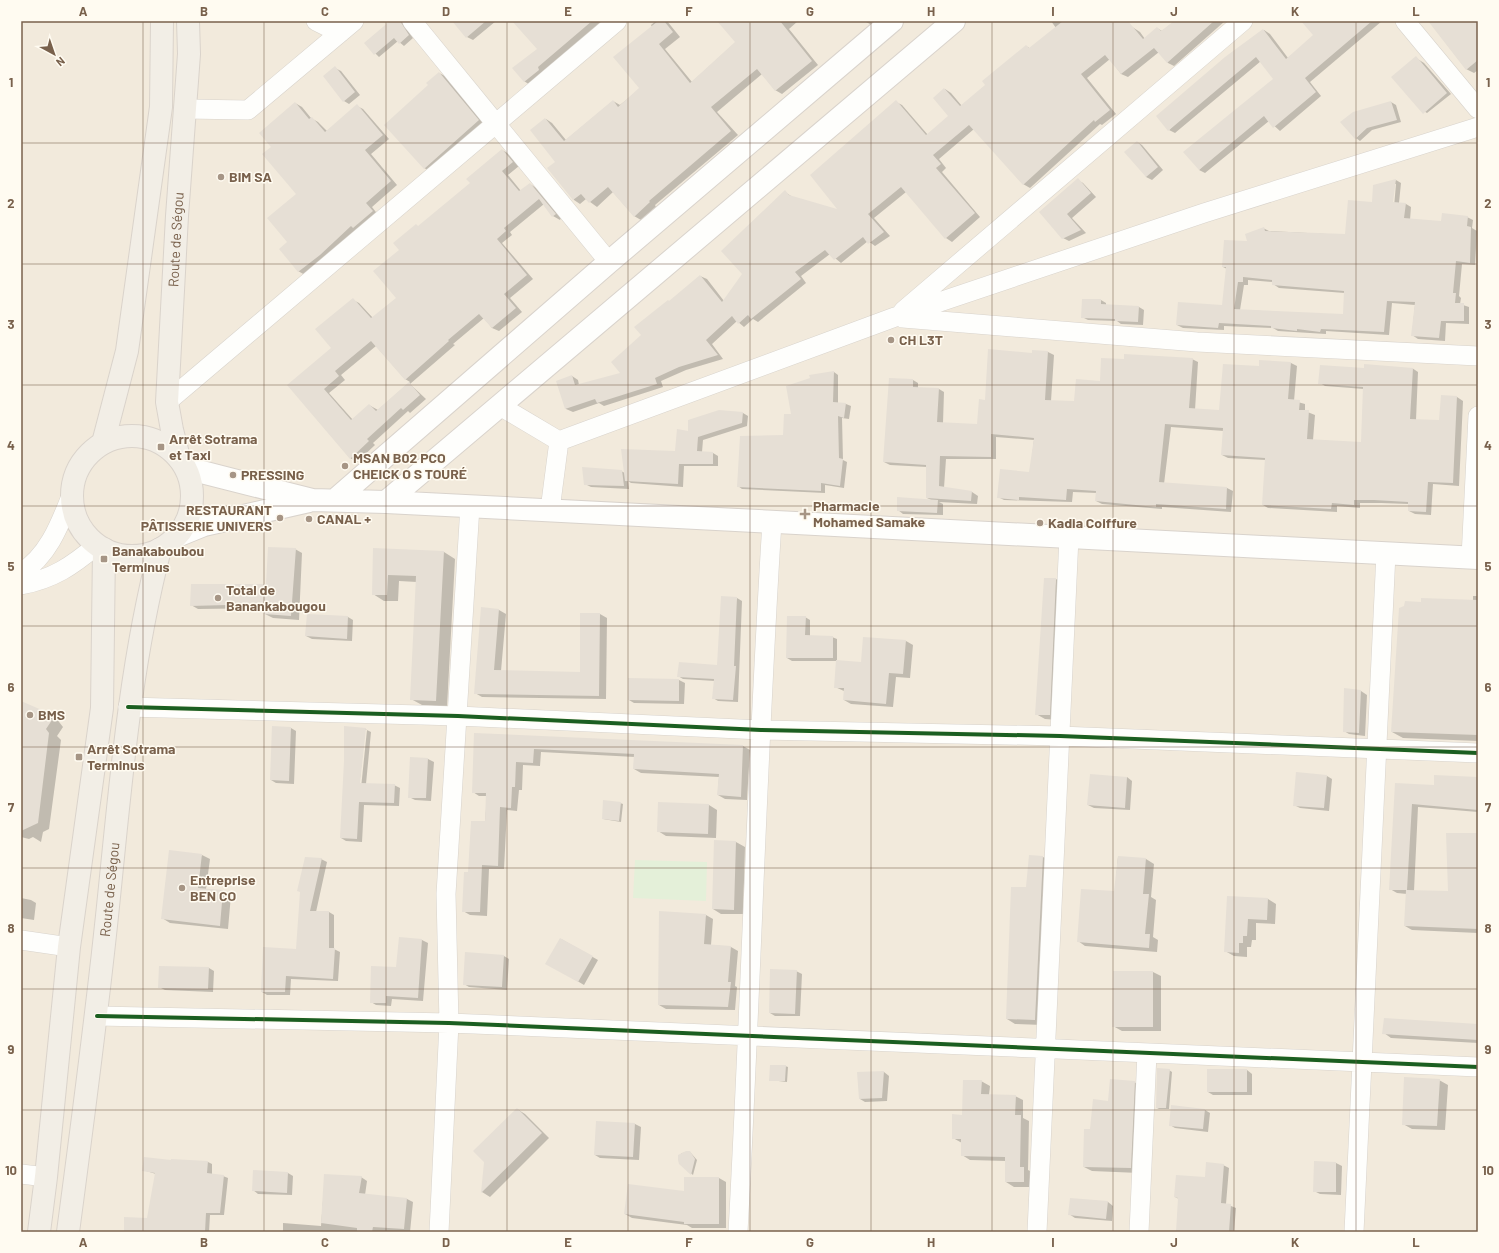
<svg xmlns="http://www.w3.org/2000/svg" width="1499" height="1253" viewBox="0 0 1499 1253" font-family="Barlow,sans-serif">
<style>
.residential{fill:#f2eadc}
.green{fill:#e4f0d9}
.shadow{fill:#0003;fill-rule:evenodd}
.building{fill:#e6dfd5;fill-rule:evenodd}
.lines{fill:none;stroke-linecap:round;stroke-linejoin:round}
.minor-casing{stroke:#d8d3cc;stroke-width:20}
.secondary-casing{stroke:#d9d3cc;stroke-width:24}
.trunk-casing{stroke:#dad3cb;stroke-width:24}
.minor{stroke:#fefefc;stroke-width:19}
.secondary{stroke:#fefefc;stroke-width:22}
.trunk{stroke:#f2eee6;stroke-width:22}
.cycleway-casing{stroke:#fffbf1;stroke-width:6}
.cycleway{stroke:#1b5e20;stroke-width:4}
.grid{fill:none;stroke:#79614c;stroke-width:1;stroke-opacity:0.55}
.poi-dot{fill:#a69585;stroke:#fffbf1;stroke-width:1.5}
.labels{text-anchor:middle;stroke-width:3;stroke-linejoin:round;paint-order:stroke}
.poi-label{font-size:14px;font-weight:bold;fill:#79614c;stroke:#fffbf1;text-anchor:start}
.street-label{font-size:14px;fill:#79614c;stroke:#fffbf1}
.neatline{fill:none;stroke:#79614c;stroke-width:1.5}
.grid-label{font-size:13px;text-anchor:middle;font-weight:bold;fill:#79614c}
</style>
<rect width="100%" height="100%" fill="#f9f6ee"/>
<path class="residential" d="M21,21H1478V1232H21Z"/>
<path class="green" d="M635,860L707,862L706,901L633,898Z"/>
<path class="shadow" d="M391,21H401L413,38L404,46L398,41L379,57L365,43Z
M453,21H496L473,40L467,37Z
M513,21H604L543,71L545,73L530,85L524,81L538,49Z
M656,21H667L680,37L665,49L692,82L736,42L726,21H798L789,29L818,65L782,94L775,90L762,74L717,112L738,135L655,205L656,207L641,220L634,216L613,192L597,207L586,199L580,204L574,200L556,162L546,119L552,123L566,140L613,101L620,105L640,89L652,27L651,25Z
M864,21H874L870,24Z
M1051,21H1123L1140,32L1145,39L1157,28L1162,31L1175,21H1225L1174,66L1168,63L1159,52L1128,77L1121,74L1110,59L1087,78L1116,114L1102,125L1100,124L1030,188L1023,184L974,129L939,159L946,168L942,172L980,217L952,242L946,238L906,192L874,218L890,236L875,246L868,241L841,263L830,254L801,276L806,283L758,322L753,319L744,327L737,321L712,344L723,359L686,370L661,381L663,387L604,406L599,403L573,412L566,409L557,382L572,376L578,380L579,385L622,374L642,335L670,302L700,276L707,279L724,301L744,274L785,192L794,198L840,211L896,102L902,105L928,135L950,116L945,89L951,93L962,106L986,85L1026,46L1031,49L1056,28Z
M1302,21H1382L1310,82L1321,96L1280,131L1269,121L1205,173L1199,170L1274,79L1261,61L1175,133L1169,130L1264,30L1270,34L1288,58L1315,36Z
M1429,21H1478V70L1474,73L1466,69Z
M1416,58L1424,63L1451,94L1427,113L1419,108Z
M335,68L341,71L360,95L349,104L344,101Z
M439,73L447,77L486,125L432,172L424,168L429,86Z
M1391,102L1396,105L1401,122L1372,130L1360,141L1356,138Z
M295,103L302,107L311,118L318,122L327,131L357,106L363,109L389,139L371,154L397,185L372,207L379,216L305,275L298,271L288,243L297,195L273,147Z
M1137,142L1142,145L1163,170L1152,180L1146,177Z
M502,150L509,154L519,166L508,175L521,191L530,184L536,188L561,218L560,220L553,216L544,204L510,232L512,235L502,243L533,279L510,298L522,312L499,331L492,328L484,318L453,344L455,345L410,384L426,399L410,413L408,411L373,443L375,445L357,462L350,458L289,386L333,349L353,300L359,303L373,318L397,298L400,250L419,227L471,183ZM376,346L405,379L410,382L378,410L369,405L353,420L329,393L345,380L341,375Z
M1078,180L1083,183L1096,197L1072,218L1086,233L1069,241L1063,238L1040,212Z
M1396,180L1401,183L1399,203L1406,204L1411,207L1410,220L1442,222L1467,217L1473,220L1472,228L1477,231L1475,265L1462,264L1459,296L1461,298L1460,304L1469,307V324L1446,323L1445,341L1418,339L1412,335L1415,305L1392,303L1389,335L1326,331V334L1278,331L1273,328L1224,326V330L1183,328L1177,325L1223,306L1227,269L1223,267L1263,228L1269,231L1346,235L1373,203ZM1394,184H1396L1394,207H1392ZM1248,280L1273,282V284L1279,288L1345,293L1344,315L1240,310L1244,285H1248Z
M1101,300L1106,303V305L1139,307L1144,310L1143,325L1121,324L1117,321L1088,320L1082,317Z
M1033,351L1048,352L1054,355L1051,401L1075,402L1101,382L1125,360L1192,359L1198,362L1195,410L1220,411L1260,367V362L1291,363L1297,366L1294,401L1305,404V411L1315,415L1313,440L1362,443L1364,389L1325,386L1320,383L1364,369L1412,368L1418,372L1416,420L1440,421L1442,396L1457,397L1463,401L1459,486L1433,484L1431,515L1415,514L1409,511V504L1381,503H1360V508L1337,506V512L1268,508L1263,505L1266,460L1228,458L1222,455L1224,431L1171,427L1164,484L1227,488L1233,491L1231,512L1162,507V509L1102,504L1096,501L1097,493L1073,492L1072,502L1004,500L998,497L1030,473L1034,440L996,437V459H946L944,488L972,492L978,496L977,504L939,502L943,504V515L903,514L898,510L931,500L927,498V467L890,465L884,462L913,380L918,383V388L939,389L944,392L943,423L978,425L986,401L1032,354Z
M834,372L838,375V403L846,404L851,406L849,419L842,418L843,460L847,462L844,488L825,485V493L742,489L738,486L784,436L792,415Z
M743,413L748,416L747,426L703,440L702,452L713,453L718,456V466H684L683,487L631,483L628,481L629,489L591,487L585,484L621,471L625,473L676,452L688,432Z
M295,549L302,553L299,620L273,618L265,614L266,608L198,609L191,605L267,585Z
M374,549L444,552L455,559L447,707L422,705L411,699L417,582L399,581L398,601H384L373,594Z
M1056,579L1064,584L1058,720L1045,719L1036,714Z
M1473,596H1478V741L1403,738L1392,732L1422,603L1473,600Z
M737,598L742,601L738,702L718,701L713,698L715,681L683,679L678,676L718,666Z
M482,608L499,610L506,614L501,671L581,673L600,614L607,618L606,699L482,697L475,693Z
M308,615L348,617L353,620L352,641L312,639L306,636Z
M805,617L810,620V636L832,637L837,639V661H792L787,658Z
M906,641L913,645L910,678L896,677L893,707L851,704L844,700V691L835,687L861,663Z
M629,679L679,680L685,683L684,704L634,703L629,700Z
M1345,690L1361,691L1367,695L1365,736L1349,734L1344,731Z
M21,702L56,718L63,727L57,736L61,740L49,829L43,832L41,842L33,837L29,839L21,837Z
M345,727L365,729L371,732L366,784L394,785L400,788L399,806L364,805L362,842L346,841L341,838L345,761ZM365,730H367L361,788H359Z
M291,728L296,731L294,784L276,783L271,780Z
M475,734L743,746L750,750L747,800L725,799L718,795L719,777L641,773L634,769L635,757L541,752L540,766L523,765L522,790H519L517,811L507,810L504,869H489L487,916L470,915L463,911L469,873L485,822L487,796H479L473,792Z
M411,758L428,759L434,762L431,801L415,800L409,797Z
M1327,776L1332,779L1329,811L1300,808L1294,805Z
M1127,777L1132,781L1130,810L1094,808L1088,805Z
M1478,778V812L1418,807L1414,891L1449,892L1478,834V933L1412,930L1405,926L1407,894L1397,893L1390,889L1396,784L1435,786Z
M620,803L623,804L621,822L603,819Z
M709,805L717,810L716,838L666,836L658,831Z
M715,841L736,842L745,847L743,914H721L713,909Z
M202,855L210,859L206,889L223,891L231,895L228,929L170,923L162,918Z
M1030,856L1043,857L1051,861L1043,1025L1015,1024L1007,1019L1027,888Z
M1118,857L1146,859L1154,864L1151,897L1156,900L1153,937L1158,940L1157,952L1085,946L1078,941L1115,892Z
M321,859L327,862L316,912H329L334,915V949L340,952L338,981L291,979L290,995H267L262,992L297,950Z
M1228,897L1268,899L1276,904L1275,924L1256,923V940H1252L1251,947H1247V957L1234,956L1225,951Z
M21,898L31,900L36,903L34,920L21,918Z
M706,915L713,919L711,945L731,947L738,951L735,986L737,987L735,1010L666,1009L659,1005Z
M400,938L422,940L428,943L423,1001L392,999L391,1006L376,1005L371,1002L397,968Z
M561,939L598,960L584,985L547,963Z
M504,956L509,959L507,990L469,987L464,984Z
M209,968L214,971L213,992L165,990L159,987Z
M796,971L802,974L800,1016H775L770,1013Z
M1153,972L1161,976V1031H1122L1113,1026Z
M1478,1025V1043L1391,1038L1384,1033Z
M785,1066L788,1067L787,1082L770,1080Z
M1169,1070L1172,1072L1169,1109H1159L1157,1108Z
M1247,1070L1252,1074V1095H1213L1208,1092Z
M884,1072L889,1076L887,1101L865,1102L860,1099L858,1073Z
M1439,1080L1448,1085L1445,1130L1412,1129L1403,1124Z
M981,1081L990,1086L989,1095L1015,1096L1023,1100V1118L1029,1121L1028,1170L1032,1172V1187H1014L1006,1182V1161L970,1160L962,1155V1143L953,1138Z
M1134,1082L1143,1087L1139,1173L1092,1171L1084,1167L1091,1130Z
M517,1109L525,1114L549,1138L490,1197L482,1192L485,1162Z
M1205,1110L1210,1113L1208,1132L1175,1128L1170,1125Z
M597,1122L635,1124L641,1127L639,1160L600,1158L595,1155Z
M690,1152L697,1160L693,1175L680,1164L679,1156L682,1153Z
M172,1161L208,1162L212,1164V1175L223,1176L228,1178L224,1215H210L209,1232H125L148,1219L156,1174L143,1170Z
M1315,1162L1336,1163L1342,1166L1341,1195L1320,1194L1314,1191Z
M1223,1165L1229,1168L1226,1204L1236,1208L1234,1232H1177L1179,1199L1175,1197Z
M288,1173L293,1176L292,1195L258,1194L253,1190Z
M325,1175L361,1177L367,1181L365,1195L407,1199L413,1202L410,1232H283V1223L321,1226Z
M719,1178L726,1182V1228H692L687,1225L632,1218L625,1214Z
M1071,1199L1108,1202L1113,1206L1112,1221L1075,1218L1069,1214Z"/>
<path class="building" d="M390,21H400L409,35L399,44L394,38L374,55L364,43Z
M452,21H486L466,38Z
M512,21H592L538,67L539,70L524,82L512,68L537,49Z
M658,21H664L673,32L659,44L690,83L735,42L717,21H780L812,61L775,91L757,69L711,107L731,131L649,201L650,202L634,217L608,187L589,203L581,194L573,200L547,168L555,162L530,130L545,118L564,141L613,100L618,107L639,88L613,57Z
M1063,21H1128L1143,39L1157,27L1161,31L1174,21H1214L1167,63L1154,48L1121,74L1105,55L1081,74L1110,110L1095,122L1094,120L1023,185L969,125L933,155L941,164L936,168L975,213L945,239L901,187L868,214L884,232L868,244L863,237L834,260L825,250L795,272L801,279L751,319L748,315L738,324L732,316L706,340L718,355L679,367L655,378L657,384L597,403L595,399L565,409L556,381L572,375L575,385L620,373L611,362L641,335L634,327L668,300L669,301L700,275L722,302L742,274L721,251L785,190L789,195L837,209L810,175L896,100L926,135L948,116L933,98L944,88L960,106L985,85L982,81L1026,45L1029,48Z
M1301,21H1372L1305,78L1316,92L1273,128L1264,116L1199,170L1183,152L1273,79L1256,57L1168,131L1156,116L1225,57L1263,29L1286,59L1313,35Z
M1428,21H1478V60L1466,70Z
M1416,56L1447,93L1423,114L1391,77Z
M335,66L355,92L343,102L323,76Z
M439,72L479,120L424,169L384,125L428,85L426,83Z
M1391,101L1397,120L1367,128L1355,139L1340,122L1353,112Z
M295,102L309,119L312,117L325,132L357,104L383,135L365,150L391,181L366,203L373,211L353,228L351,226L320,255L298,272L279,249L287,242L267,218L296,194L262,154L271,147L259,133Z
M1137,141L1158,167L1146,177L1124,152Z
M502,149L513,162L502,171L519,191L530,183L556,214L552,217L539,199L504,228L506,231L497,239L527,275L504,294L516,308L492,328L479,314L448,340L449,341L405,380L371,341L335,371L339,376L324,389L351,420L369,404L376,411L409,382L420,395L403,410L401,408L367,439L369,441L350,459L287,385L331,348L315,329L353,298L371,318L396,298L373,271L399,250L393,243L416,224L418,226L470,183L466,179Z
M1078,178L1091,193L1067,214L1081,230L1062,239L1039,212Z
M1396,179L1393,202L1406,203L1404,218L1441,221L1442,213L1468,216L1467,226L1471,227L1470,263L1456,261L1453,293H1456L1455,303H1464V321H1441L1439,338L1411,336L1415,302L1387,301L1384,332L1321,329L1320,332L1297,329V331L1271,328V326L1219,323L1218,328L1176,325L1178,302L1222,305L1226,267H1222L1224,240L1247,241L1245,234L1264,227L1265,231L1345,234L1348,200L1372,202L1373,185ZM1243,277L1272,280V285L1344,291L1343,314L1234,309L1238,282H1243Z
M1082,299H1101V304L1139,306L1138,322L1115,321V319L1081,318Z
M988,349L1032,353V350L1048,351L1045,400L1074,401L1076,379L1100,381L1101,358L1124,359V354L1193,358L1189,408L1219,410L1223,364L1259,366V360L1291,362L1288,399L1300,400L1299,410H1309L1307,439L1361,442L1363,387L1318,384L1320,365L1364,368V364L1413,368L1410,419L1439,420L1441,395L1457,396L1453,483L1428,482L1426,512L1408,511V502L1374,500H1354V505L1332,503L1331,509L1262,505L1265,458L1221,455L1223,428L1165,424L1159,482L1227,487L1226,509L1156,504V507L1095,501L1096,491L1067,489L1066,500L1019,497V500L997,498L1000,469L1029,472L1034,438L991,434V457L940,456L939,486L972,491L971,501L926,498V465L883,462L889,378L913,379V387L939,388L937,422L977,424L979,399L985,400Z
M834,371L833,402L846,403L844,418L838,416L839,458L843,459L840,486L821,483V491L737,487L740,436L783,435L784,414H791L786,386L810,378L809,375Z
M719,410L743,412L742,423L698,437L697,451L713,452V464H679L678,484L625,481L621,449L675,451L677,429L688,431V420Z
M582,467L622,470L624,486L584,485Z
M897,497L938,500L937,513L897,511Z
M268,547L296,548L291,616L264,614L265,604L190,606L191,584H266Z
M373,548L444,551L436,701L410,700L416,576L388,575L387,595H372Z
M1044,578H1056L1050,715H1035Z
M721,596L737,597L734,666H736L733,700L712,699L714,679L677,677L679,662L717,665Z
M1421,598L1478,600V735L1391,732L1399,608L1404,606L1405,601L1421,602Z
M481,607L499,609L494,670L580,672V613H600L599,696L474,694Z
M307,614L348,616L347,639L305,636Z
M787,616H806L805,635L833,636V658H786Z
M863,637L906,640L903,674L889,673L886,704L843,700L844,688H834L836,660L861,662Z
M628,678L679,679V701L628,700Z
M1344,688L1361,690L1359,733L1343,732Z
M21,701L44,711L52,720L46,729L49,733L38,823L21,831Z
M272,726L291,727L289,781L270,780Z
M344,726L366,728L360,783L395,784L394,803L359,802L357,839L340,838L344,761Z
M474,733L743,745L741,797L717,795L719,774L633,769L634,754L534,749L533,763L516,762L515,787H512L511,808L500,807L498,866L482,865L480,912H462L464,872H468L471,821H485L486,793H472Z
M410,757L428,758L426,798H408Z
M1296,772L1327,775L1324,808L1293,806Z
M1090,774L1127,777L1125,808L1087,805Z
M1434,775L1478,777V810L1412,804L1407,890L1448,891L1446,833H1478V929L1404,926L1406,890H1389L1395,783L1434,785Z
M603,800L621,802L619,821L602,819Z
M658,802L709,804L708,834L657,832Z
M714,840L736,841L734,910L712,909Z
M169,850L202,854L198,888L223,890L220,926L161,919Z
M1029,855L1043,856L1035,1020L1006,1019L1011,887H1026Z
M1118,856L1146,858L1143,894H1149L1145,934H1150L1149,948L1077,942L1081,889L1114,891Z
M305,857L322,858L310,911H329V948H335L333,979L286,976L285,992H261L263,947L296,949L300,892L297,891Z
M1227,896L1268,898L1267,920L1248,919L1247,936H1243V943H1239V953L1224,952Z
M659,911L706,914L704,944L731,946L728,982H731L728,1007L658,1005Z
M399,937L422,939L418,998L386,996V1003H370L371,966L396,967Z
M560,938L593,956L578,982L545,964Z
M465,952L504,955L502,987L463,985Z
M159,966L209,967L208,989L158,988Z
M770,969L797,970L795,1014L769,1013Z
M1113,971H1153V1027H1112Z
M1384,1018L1478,1024V1040L1382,1034Z
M770,1065H786L785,1081H769Z
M1157,1068L1170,1069L1166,1108H1156Z
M1207,1069H1247V1092H1207Z
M884,1071L882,1098L859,1099L857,1072Z
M1404,1077L1440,1079L1437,1126L1402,1125Z
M1110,1079L1135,1081L1131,1168L1083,1167L1084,1129H1090L1093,1099L1108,1101Z
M963,1080H982L981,1094L1016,1095L1015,1115H1021L1020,1167H1024V1182H1005V1157L961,1156V1139H952V1114L962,1115Z
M1171,1105L1205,1109L1203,1129L1169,1126Z
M517,1108L542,1133L481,1193L484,1162L473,1151Z
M596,1121L635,1123L633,1157L594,1155Z
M686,1151H690L695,1159L691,1175L679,1164L678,1160V1155Z
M144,1157L171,1160V1159L208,1161L207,1173L224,1175L220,1213H206L205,1232H124V1217L147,1218L155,1173L142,1171Z
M1314,1161L1336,1162V1192H1313Z
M1206,1162L1224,1164L1221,1203L1231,1204L1229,1232H1176L1178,1198L1174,1197L1176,1175L1205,1177Z
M253,1170L288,1172L287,1193L252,1191Z
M324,1174L362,1176L359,1193L407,1198L404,1229L373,1227L372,1232H357V1228L321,1223Z
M684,1177H719V1224H684V1222L624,1214L628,1184L684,1191Z
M1070,1198L1108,1201L1106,1219L1068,1215Z"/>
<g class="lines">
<defs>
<path id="minor" d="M316,21L340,33
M412,21L609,262
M1405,21L1478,109
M185,109L248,110L354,21
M903,311L1243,21
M903,318L1197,342L1478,356
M167,402L617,21
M500,406L559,441
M550,510L559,441L895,317L1204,213L1478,127
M1471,558L1478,416
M21,573C49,555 60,524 72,494
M21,585C53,579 72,566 97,545
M128,707L458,716L761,730L1060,736L1478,753
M21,940L69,947
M97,1016L449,1023L1478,1067
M21,1174L46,1177
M439,1232L449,1023L446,894L470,506
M738,1232C751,995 757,758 772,522
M1037,1232L1069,537
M1139,1232L1147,1053
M1354,1232L1386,553"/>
<path id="secondary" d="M186,468L312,500L386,502L1478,558
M335,500L609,262L892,21
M386,502L954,21
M177,536L204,525L309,501"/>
<g id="trunk">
<circle cx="132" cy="496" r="60"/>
<path d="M103,443L127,351L161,107L162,21"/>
<path id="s1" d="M179,458L172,430L167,402L177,216L189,54L188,21"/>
<path d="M39,1232L46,1177L69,947L102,708L104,549"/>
<path id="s2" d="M68,1232C82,1127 96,1021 107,916C120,792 129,669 160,549"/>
</g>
</defs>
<use href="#minor" class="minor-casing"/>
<use href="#secondary" class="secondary-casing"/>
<use href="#trunk" class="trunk-casing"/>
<use href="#minor" class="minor"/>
<use href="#secondary" class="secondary"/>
<use href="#trunk" class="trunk"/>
<defs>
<path id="cycleway" d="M128,707L458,716L761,730L1060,736L1478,753
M97,1016L449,1023L1478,1067"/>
</defs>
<use href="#cycleway" class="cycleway-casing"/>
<use href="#cycleway" class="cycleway"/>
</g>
<path class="grid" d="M143,21V1232M264,21V1232M386,21V1232M507,21V1232M628,21V1232M750,21V1232M871,21V1232M992,21V1232M1113,21V1232M1234,21V1232M1356,21V1232M21,143H1478M21,264H1478M21,385H1478M21,506H1478M21,626H1478M21,747H1478M21,868H1478M21,989H1478M21,1110H1478"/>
<g class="poi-dot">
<circle cx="221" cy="177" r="4"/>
<circle cx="891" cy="340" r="4"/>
<rect x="157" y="443" width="8" height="8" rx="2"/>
<circle cx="345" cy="466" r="4"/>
<circle cx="233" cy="475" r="4"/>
<path d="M803 508h4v4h4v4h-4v4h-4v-4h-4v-4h4z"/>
<circle cx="280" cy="518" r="4"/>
<circle cx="309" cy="519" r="4"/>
<circle cx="1040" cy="523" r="4"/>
<rect x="100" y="555" width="8" height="8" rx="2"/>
<circle cx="218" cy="598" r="4"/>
<circle cx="30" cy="715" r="4"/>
<rect x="75" y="753" width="8" height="8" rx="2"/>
<circle cx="182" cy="888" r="4"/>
</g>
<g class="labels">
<g class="poi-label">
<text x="229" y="182">BIM SA</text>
<text x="899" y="345">CH L3T</text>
<text x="169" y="444">Arrêt Sotrama<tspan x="169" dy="16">et Taxi</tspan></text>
<text x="353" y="463">MSAN B02 PCO<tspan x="353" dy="16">CHEICK O S TOURÉ</tspan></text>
<text x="241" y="480">PRESSING</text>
<text x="813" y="511">Pharmacie<tspan x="813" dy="16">Mohamed Samake</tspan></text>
<text x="272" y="515" text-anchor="end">RESTAURANT<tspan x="272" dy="16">PÂTISSERIE UNIVERS</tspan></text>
<text x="317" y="524">CANAL +</text>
<text x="1048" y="528">Kadia Coiffure</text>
<text x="112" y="556">Banakaboubou<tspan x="112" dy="16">Terminus</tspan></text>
<text x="226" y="595">Total de<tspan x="226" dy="16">Banankabougou</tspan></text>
<text x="38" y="720">BMS</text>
<text x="87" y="754">Arrêt Sotrama<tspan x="87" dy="16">Terminus</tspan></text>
<text x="190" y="885">Entreprise<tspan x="190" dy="16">BEN CO</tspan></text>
</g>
<g class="street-label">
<text dy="5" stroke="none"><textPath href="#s1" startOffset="220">Route de Ségou</textPath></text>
<text dy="5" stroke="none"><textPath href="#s2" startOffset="345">Route de Ségou</textPath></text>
</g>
</g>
<rect width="1499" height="1253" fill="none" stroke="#fffbf1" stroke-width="44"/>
<g transform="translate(54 54) rotate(140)" stroke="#fffbf1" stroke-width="3" paint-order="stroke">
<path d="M0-3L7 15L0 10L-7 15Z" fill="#79614c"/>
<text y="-6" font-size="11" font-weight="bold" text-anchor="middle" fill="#79614c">N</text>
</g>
<rect x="22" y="22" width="1455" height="1209" class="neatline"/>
<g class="grid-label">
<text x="83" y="16">A</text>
<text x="204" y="16">B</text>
<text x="325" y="16">C</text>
<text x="446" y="16">D</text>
<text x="568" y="16">E</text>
<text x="689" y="16">F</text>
<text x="810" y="16">G</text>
<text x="931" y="16">H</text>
<text x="1053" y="16">I</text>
<text x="1174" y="16">J</text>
<text x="1295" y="16">K</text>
<text x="1416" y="16">L</text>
<text x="11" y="87">1</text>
<text x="1488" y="87">1</text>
<text x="11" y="208">2</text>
<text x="1488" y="208">2</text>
<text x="11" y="329">3</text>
<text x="1488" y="329">3</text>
<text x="11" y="450">4</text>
<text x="1488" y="450">4</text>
<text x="11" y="571">5</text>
<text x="1488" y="571">5</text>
<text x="11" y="692">6</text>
<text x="1488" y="692">6</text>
<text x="11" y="812">7</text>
<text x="1488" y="812">7</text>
<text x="11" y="933">8</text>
<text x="1488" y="933">8</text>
<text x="11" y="1054">9</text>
<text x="1488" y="1054">9</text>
<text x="11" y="1175">10</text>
<text x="1488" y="1175">10</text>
<text x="83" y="1247">A</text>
<text x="204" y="1247">B</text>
<text x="325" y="1247">C</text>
<text x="446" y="1247">D</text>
<text x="568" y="1247">E</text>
<text x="689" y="1247">F</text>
<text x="810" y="1247">G</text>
<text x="931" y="1247">H</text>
<text x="1053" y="1247">I</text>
<text x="1174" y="1247">J</text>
<text x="1295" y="1247">K</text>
<text x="1416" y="1247">L</text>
</g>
</svg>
